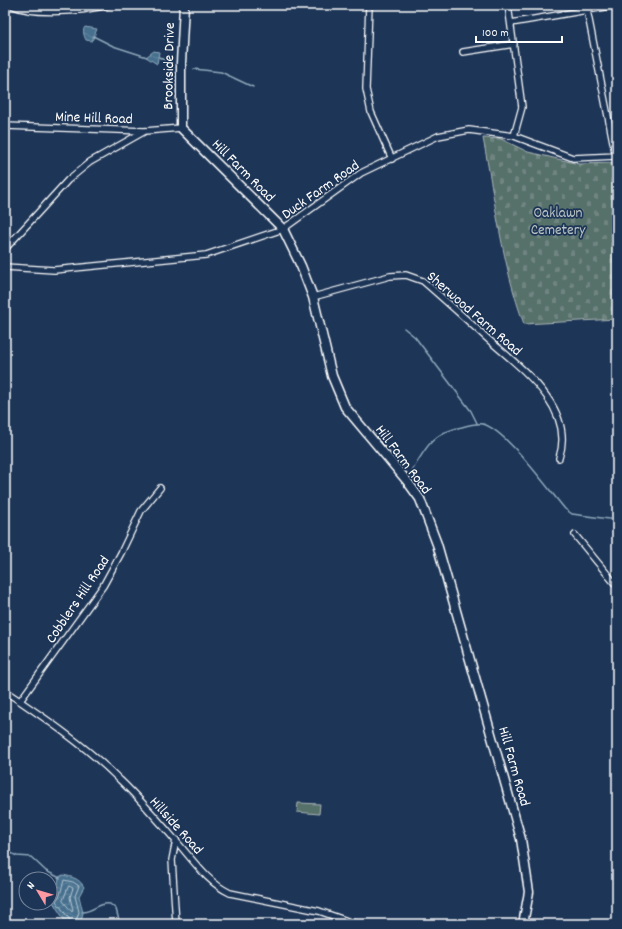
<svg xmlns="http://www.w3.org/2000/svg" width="622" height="929" viewBox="0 0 622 929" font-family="Dekko,sans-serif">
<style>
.cemetery{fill:url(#cemetery-stones);stroke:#abb7b5}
.pitch{fill:#576f6b;stroke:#abb7b5}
.water{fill:url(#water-waves);stroke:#90a9bb}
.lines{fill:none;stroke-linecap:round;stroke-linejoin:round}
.shore{stroke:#b5c6d2;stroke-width:1}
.stream{stroke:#90a9bb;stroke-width:1.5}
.minor-casing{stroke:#fff;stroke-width:8}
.secondary-casing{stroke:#fff;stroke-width:11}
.minor{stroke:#1d3557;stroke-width:5.5}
.secondary{stroke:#1d3557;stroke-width:8}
.labels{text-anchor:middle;stroke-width:3.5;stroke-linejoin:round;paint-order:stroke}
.street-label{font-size:15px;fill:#fff;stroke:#1d3557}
.park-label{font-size:15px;fill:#bcc5c4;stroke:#1d3557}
</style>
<defs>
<pattern id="cemetery-stones" width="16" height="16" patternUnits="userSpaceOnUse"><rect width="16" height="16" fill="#576f6b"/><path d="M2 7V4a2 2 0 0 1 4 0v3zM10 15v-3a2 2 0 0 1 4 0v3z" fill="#708581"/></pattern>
<pattern id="water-waves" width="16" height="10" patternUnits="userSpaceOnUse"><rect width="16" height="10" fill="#46708e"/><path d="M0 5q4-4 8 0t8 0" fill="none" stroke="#62859f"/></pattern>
</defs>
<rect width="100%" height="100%" fill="#1d3557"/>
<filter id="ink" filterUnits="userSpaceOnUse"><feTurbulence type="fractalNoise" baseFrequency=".025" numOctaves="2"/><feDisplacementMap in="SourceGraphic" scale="8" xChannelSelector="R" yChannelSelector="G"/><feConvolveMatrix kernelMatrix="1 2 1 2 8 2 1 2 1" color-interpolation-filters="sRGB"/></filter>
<g filter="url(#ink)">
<path class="cemetery" d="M483,138L501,139L528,152L579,164L617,163V319L524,324C502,264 495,200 483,138Z"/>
<path class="pitch" d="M298,803L320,804L319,814L297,812Z"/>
<path class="water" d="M85,27L97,29L92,41L86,40C84,36 82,30 85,27Z
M154,51L159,52L157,64L146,57Z
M63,875C72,877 79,878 84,887L79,896L83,913L81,921C76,924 71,926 65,921L51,899L57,893L59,877Z"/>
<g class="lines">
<path class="shore" d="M69,886L73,888L70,897L73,910L72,912L63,901Z
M71,924L70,920L56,901L60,895L64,880L73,882L79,886L75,896L79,912L75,924"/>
<path class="stream" d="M61,5L66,7
M93,36L113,46L147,57
M159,57L172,65
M194,69L221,72L253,87
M404,328L415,337L471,411L477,423
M412,471C425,448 433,432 462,427C469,425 476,423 483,424C506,430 548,489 565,509L572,514L617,520
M5,850L17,856L31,857L46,871L60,878
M82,912C94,912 98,902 110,904L116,909L120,924"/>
<defs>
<path id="minor" d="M11,5C36,16 82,11 108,5
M369,5L366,89L371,112L392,159
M508,5L522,107L514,136
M586,5L616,157
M511,23L617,5
M463,52L514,44
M5,126L145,131L181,128
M5,249L68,180L90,162L145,131
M5,267L54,270L206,255L283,229L361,173L438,136L469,130L514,136L573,158L617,156
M313,297L390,276L406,275L423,281C445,300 467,320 489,340C521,368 576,408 559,458
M575,535L617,586
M5,691C45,718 86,746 120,780C140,799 158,820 176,841C193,860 207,882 230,893L319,911L356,924
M20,701L103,586L121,553L141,511L160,488
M176,924L172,860L176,840"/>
<path id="secondary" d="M184,5L181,63V128L283,229L301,266L313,297L332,376L345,407L407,481L420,499L437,544L521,839L529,892L523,924"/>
</defs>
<use href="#minor" class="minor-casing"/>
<use href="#secondary" class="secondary-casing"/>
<use href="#minor" class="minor"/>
<use href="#secondary" class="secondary"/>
</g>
</g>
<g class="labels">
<g class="street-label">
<text transform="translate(168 66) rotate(-89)" y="5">Brookside Drive</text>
<text transform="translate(94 117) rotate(2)" y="5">Mine Hill Road</text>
<text transform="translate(244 170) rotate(45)" y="5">Hill Farm Road</text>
<text transform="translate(320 189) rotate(-35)" y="5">Duck Farm Road</text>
<text transform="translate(475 313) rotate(41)" y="5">Sherwood Farm Road</text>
<text transform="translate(404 459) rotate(53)" y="5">Hill Farm Road</text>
<text transform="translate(77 599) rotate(-56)" y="5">Cobblers Hill Road</text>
<text transform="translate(515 766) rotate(74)" y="5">Hill Farm Road</text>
<text transform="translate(177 825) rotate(48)" y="5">Hillside Road</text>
</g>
<g class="park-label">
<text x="558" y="217">Oaklawn<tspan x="558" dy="17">Cemetery</tspan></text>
</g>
</g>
<rect width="622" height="929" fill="none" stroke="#1d3557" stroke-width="20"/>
<rect x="10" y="10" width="602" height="909" fill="none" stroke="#fff" stroke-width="1.5" filter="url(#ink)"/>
<g transform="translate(38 891) rotate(308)"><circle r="19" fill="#1d3557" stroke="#77869a"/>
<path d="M0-3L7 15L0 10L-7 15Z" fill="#ff9aa2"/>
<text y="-6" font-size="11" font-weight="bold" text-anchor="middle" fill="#ffffff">N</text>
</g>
<path d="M476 36v6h86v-6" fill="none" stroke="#ffffff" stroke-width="2"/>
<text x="482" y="36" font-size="12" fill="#ffffff" stroke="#1d3557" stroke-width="3" paint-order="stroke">100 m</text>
</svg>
